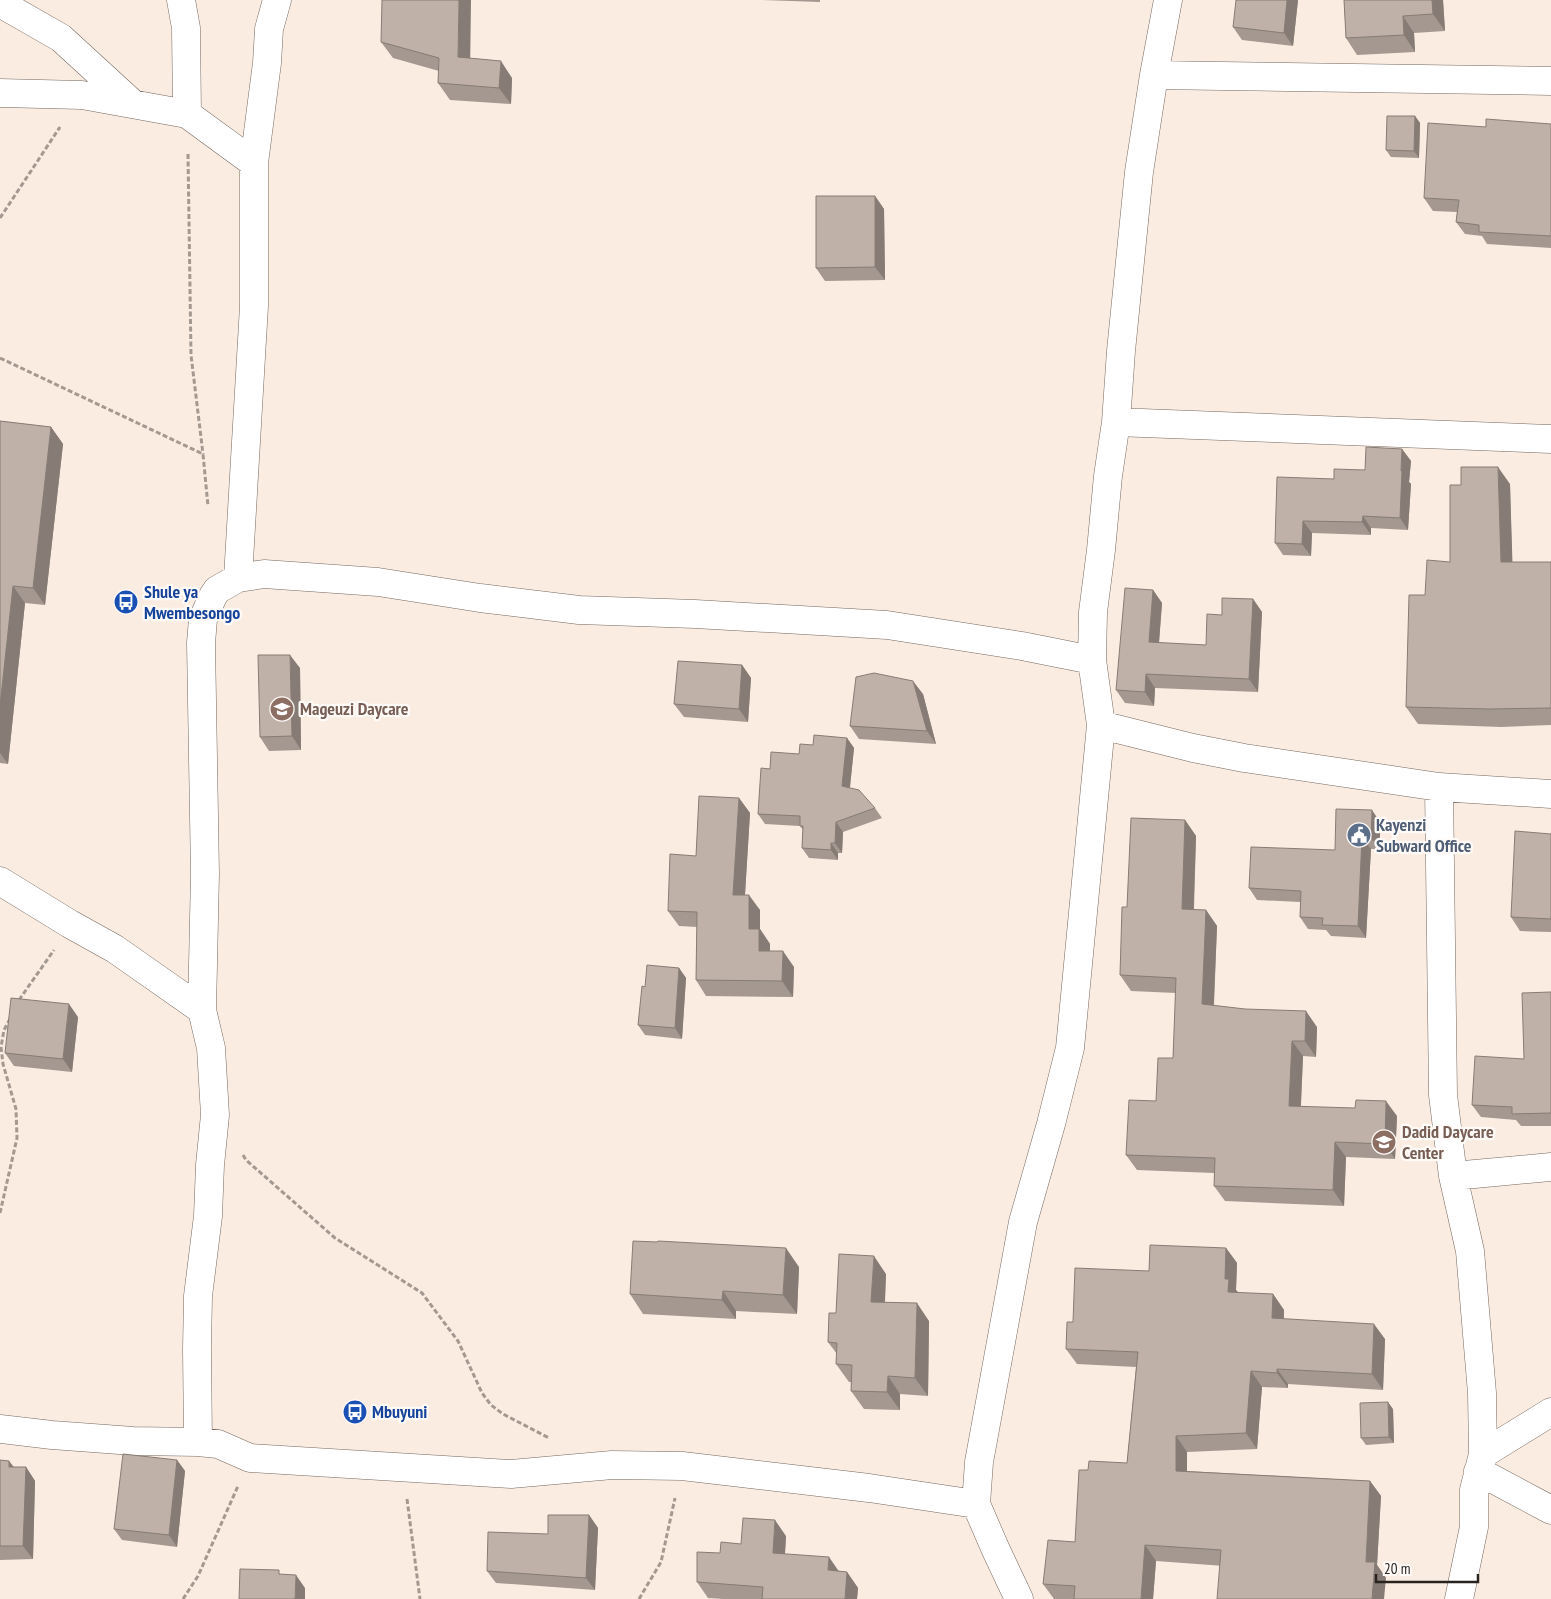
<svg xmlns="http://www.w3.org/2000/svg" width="1551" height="1599" viewBox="0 0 1551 1599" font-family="'PT Sans Narrow',sans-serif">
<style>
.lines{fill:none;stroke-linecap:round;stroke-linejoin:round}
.minor-casing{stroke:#75685f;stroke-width:29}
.path{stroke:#a49991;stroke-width:3;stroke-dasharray:5 2.5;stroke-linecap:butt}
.minor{stroke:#fff;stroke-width:28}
.wall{fill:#a49890}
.shaded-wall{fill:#867c75}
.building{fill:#bfb1a7;stroke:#867c75}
.labels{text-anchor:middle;stroke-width:4.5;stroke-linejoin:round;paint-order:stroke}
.transit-label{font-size:18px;font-weight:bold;fill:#164399;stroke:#fffbf9;text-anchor:start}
.education-label{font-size:18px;font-weight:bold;fill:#785e54;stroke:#fffbf9;text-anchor:start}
.service-label{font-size:18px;font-weight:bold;fill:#4e5e75;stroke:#fffbf9;text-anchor:start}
</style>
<rect width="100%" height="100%" fill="#fbece1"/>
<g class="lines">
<defs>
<path id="minor" d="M181,0L186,28L187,114L254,163
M0,3L61,38L133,104
M1154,75L1551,81
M0,93L82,95L187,114
M1116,422L1551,439
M238,578L254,306V163L267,63L269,29L277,0
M1101,725L1193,748L1244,758L1439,787L1551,794
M1439,787L1443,1095L1453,1176L1470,1251L1482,1393L1483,1454L1474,1490V1527L1459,1599
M0,881L70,924L115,949L202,1010
M1453,1176L1551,1167
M0,1429L52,1435L133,1441L198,1442
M1483,1454L1551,1412
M1478,1471L1551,1510
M976,1504L869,1488L682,1466L612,1465L511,1474L250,1458L218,1444L198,1442L197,1349L198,1296L208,1216L210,1165L215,1115L211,1048L202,1010L205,874L201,643L203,619L213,596L217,590L238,578L264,574L378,582L480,598L579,610L695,614L887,625L1022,646L1092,660
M1019,1599L995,1548L976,1504L979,1462L1023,1222L1051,1124L1070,1048L1101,725L1092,660L1093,612L1101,550L1108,476L1116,422L1121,351L1139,172L1154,75L1168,0"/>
</defs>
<use href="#minor" class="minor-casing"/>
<path class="path" d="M188,154L191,355L203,454
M0,218L60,127
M0,358L203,454L208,506
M19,1000L54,950
M243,1155L246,1160L335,1238L422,1293L458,1341L482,1393L491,1405L503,1414L549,1438
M0,1213L17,1138L16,1109L3,1064L1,1047L4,1030L11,1017
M407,1499L420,1599
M183,1599L198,1576L238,1486
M639,1599L661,1562L675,1498"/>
<use href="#minor" class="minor"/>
</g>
<path class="wall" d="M762,0H820V2Z
M1298,0L1293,46L1242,40L1233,27Z
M1344,0H1443L1445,31L1414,33L1415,52L1357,55L1346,38Z
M381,42L470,58L512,78L511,104L450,100L438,83L439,71L393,58Z
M1415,116L1420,123L1419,158L1391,157L1386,150Z
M1551,124V248L1487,244L1482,236L1465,234L1456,222L1457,212L1433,211L1424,198L1486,127Z
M875,196L884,209L885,280L825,281L816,268Z
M0,421L51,427L63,444L45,605L25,603L8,764L0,763Z
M1402,449L1411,461L1409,482L1411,484L1408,530L1371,528V535L1312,533L1311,556L1283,555L1275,543L1334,479L1365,470Z
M1510,484L1512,562H1551V725L1501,727L1418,724L1406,707L1425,595L1450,562L1461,485Z
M1153,590L1162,603L1159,643L1206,645L1222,615L1253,599L1262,612L1258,692L1155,688L1154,706L1125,703L1116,690Z
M742,665L751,678L748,722L684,717L674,704Z
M300,668L301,750L269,751L260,737Z
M923,694L936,744L859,739L850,726Z
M847,738L854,748L850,788L875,808L882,818L843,832L842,853H838V860L809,858L802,848L803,830L800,826L765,824L758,814L770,769L799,754L813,745Z
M739,798L750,813L745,895L760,910V929L770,944V951L794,967L793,997L706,996L696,980L697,927L679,926L668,911L696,856Z
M1185,820L1196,836L1194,910H1206L1217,926L1214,1006L1317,1027L1316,1057L1303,1056L1301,1106L1397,1116L1395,1159L1346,1157L1344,1206L1225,1201L1214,1186V1173L1137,1170L1126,1155L1156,1101L1173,1058L1176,993L1131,991L1120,975L1127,907Z
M1380,822V849H1371L1366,938L1331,936L1326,930L1308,929L1300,917V902L1257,900L1249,888L1335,850Z
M1551,834V932L1520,931L1511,917Z
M679,968L686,978L682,1039L645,1035L638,1025L645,987Z
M1551,992V1126H1521L1516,1120L1481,1117L1472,1105L1524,1059Z
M78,1017L72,1072L14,1066L5,1053Z
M1226,1248L1237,1263L1236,1290L1239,1293L1273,1294L1284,1310V1319L1385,1339L1383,1390L1288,1384V1388L1262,1387L1257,1449L1187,1452V1471L1370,1481L1381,1496L1377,1565L1386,1578L1156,1561L1153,1599H1054L1043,1584L1075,1542L1088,1470L1127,1463L1136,1367L1077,1364L1066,1349L1073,1322L1149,1271Z
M799,1267L797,1314L736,1311V1319L643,1314L630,1294Z
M886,1274L885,1302L929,1321L928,1396L900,1394V1410L864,1409L851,1391V1382H849L836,1364L837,1354L828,1342L836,1313Z
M1393,1409L1394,1443L1366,1445L1361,1438Z
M0,1460L9,1461L14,1467H26L35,1481L33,1559L0,1560Z
M177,1460L185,1471L177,1547L122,1540L114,1529Z
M589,1515L598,1528L595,1590L496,1583L487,1571L548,1534Z
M786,1536L785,1554L839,1571L847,1572L858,1588L857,1599H724L708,1598L697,1582L741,1544Z"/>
<path class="shaded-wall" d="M459,0H471L470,74L458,57Z
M1287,0H1298L1293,46L1284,33Z
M1432,0H1443L1445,31L1433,14Z
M1403,16L1414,33L1415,52L1404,35Z
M501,61L512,78L511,104L499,88Z
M1415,116L1420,123L1419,158L1414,151Z
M875,196L884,209L885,280L875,267Z
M51,427L63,444L45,605L33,588Z
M1402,449L1411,461L1409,482L1411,484L1408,530L1400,518Z
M1498,467L1510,484L1513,580L1501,562Z
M1363,516L1371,528V535L1362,522Z
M1303,521L1312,533L1311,556L1302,544Z
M13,586L25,603L8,764L0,753V706Z
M1153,590L1162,603L1158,655L1149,642Z
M1253,599L1262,612L1258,692L1249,679Z
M290,655L300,668L301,750L292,736Z
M742,665L751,678L748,722L739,709Z
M1146,674L1155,688L1154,706L1145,692Z
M913,681L923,694L936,744L927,731Z
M847,738L854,748L849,795L842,786Z
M739,798L750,813L744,910L733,895Z
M1372,810L1380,822V849L1371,838Z
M1185,820L1196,836L1193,925L1182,909Z
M836,822L843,832L842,853L835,843Z
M1362,837L1371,849L1366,938L1358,926Z
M831,843L838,853V860L831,850Z
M749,895L760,910V929L770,944V967L759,951L749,929Z
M1206,910L1217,926L1213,1020L1202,1004Z
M783,951L794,967L793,997L782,981Z
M679,968L686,978L682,1039L675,1028Z
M69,1004L78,1017L72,1072L63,1059Z
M1306,1011L1317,1027L1316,1057L1305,1041Z
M1292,1041L1303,1056L1300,1121L1289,1106Z
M1386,1101L1397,1116L1395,1159L1385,1144Z
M1335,1142L1346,1157L1344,1206L1333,1190Z
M786,1248L799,1267L797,1314L783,1295Z
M1226,1248L1237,1263L1236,1290L1240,1295L1228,1292L1225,1279Z
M874,1256L886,1274L884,1320L871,1302Z
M723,1291L736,1311V1319L722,1300Z
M1273,1294L1284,1310L1283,1334L1272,1318Z
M917,1303L929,1321L928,1396L915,1378Z
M1374,1324L1385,1339L1383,1390L1372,1374Z
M1277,1369L1288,1384V1388L1277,1373Z
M1251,1371L1262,1387L1257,1449L1246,1433Z
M888,1376L900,1394V1410L887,1392Z
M1388,1402L1393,1409L1394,1443L1389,1437Z
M1176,1436L1187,1452V1486L1176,1471Z
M177,1460L185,1471L177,1547L169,1535Z
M9,1461L18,1474L9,1467Z
M26,1467L35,1481L33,1559L23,1546Z
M1370,1481L1381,1496L1377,1565L1386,1578L1384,1599H1372L1366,1562Z
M589,1515L598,1528L595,1590L586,1578Z
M775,1520L786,1536L784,1569L773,1553Z
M1145,1545L1156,1561L1153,1599H1141Z
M829,1557L840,1573L828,1570Z
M847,1572L858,1588L857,1599H845Z
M296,1575L305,1588V1599H295Z"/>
<path class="building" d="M382,0H459L458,57L501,61L499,88L438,83L439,58L381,42Z
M1236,0H1287L1284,33L1233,27Z
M1344,0H1432L1433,14L1403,16L1404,35L1346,38Z
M1387,116H1415L1414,151L1386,150Z
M1486,119L1551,124V236L1479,232V225L1456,222L1459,200L1424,198L1428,123L1486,127Z
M816,196H875V267L816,268Z
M0,421L51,427L33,588L13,586L0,706Z
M1366,447L1402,449L1401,471H1402L1400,518L1363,516L1362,522L1303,521L1302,544L1275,543L1277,477L1334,479V469L1365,470Z
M1461,467H1498L1501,562H1551V708L1489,709L1406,707L1409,595H1425L1427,560L1450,562V485H1461Z
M1125,588L1153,590L1149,642L1206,645L1207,614L1222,615V598L1253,599L1249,679L1146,674L1145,692L1116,690Z
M258,655H290L292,736L260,737Z
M678,661L742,665L739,709L674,704Z
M874,673L913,681L927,731L850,726L856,677Z
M814,735L847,738L842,786L859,790L875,808L836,822L835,843H831V850L802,848L803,826H800V816L758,814L761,768L770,769L771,752L799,754L800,744L813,745Z
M699,796L739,798L733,895H749V929H759V951H783L782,981L696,980L697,912L668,911L670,854L696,856Z
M1336,809L1372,810L1371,838L1362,837L1358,926L1322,925L1323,918L1300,917L1301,891L1249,888L1251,847L1335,850Z
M1131,818L1185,820L1182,909L1206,910L1202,1004L1245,1009L1306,1011L1305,1041H1292L1289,1106L1355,1108L1356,1100L1386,1101L1385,1144L1335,1142L1333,1190L1214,1186L1215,1158L1126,1155L1129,1100L1156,1101L1158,1058H1173L1176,978L1120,975L1122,907H1127Z
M1515,831L1551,834V919L1511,917Z
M647,965L679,968L675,1028L638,1025L642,986L645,987Z
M1551,992V1113L1512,1114V1107L1472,1105L1475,1056L1524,1059L1522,993Z
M11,998L69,1004L63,1059L5,1053Z
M633,1241L657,1242L658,1241L786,1248L783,1295L723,1291L722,1300L630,1294Z
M1150,1245L1226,1248L1225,1279H1229L1228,1292L1273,1294L1272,1318L1374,1324L1372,1374L1277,1369V1373L1251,1371L1246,1433L1176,1436V1471L1370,1481L1366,1562H1375L1372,1599H1217L1221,1550L1145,1545L1141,1599H1074L1075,1586L1043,1584L1048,1540L1075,1542L1079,1470H1088L1089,1461L1127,1463L1138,1352L1066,1349L1067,1322H1073L1075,1268L1149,1271Z
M839,1254L874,1256L871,1302L917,1303L915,1378L888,1376L887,1392L851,1391L852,1365L836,1364L837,1343L828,1342L829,1313H836Z
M1388,1402L1389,1437L1361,1438L1360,1403Z
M123,1454L177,1460L169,1535L114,1529Z
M0,1460L9,1461V1467H26L23,1546H0Z
M548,1515H589L586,1578L487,1571L488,1532L548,1534Z
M743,1518L775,1520L773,1553L829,1557L828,1570L847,1572L845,1599H762L763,1587L697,1582V1552L720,1553L721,1542L741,1544Z
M240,1569L279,1570V1574L296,1575L295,1599H239Z"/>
<defs>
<symbol id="bus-disc" viewBox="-11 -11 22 22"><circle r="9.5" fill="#1a4fb4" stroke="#fffbf9"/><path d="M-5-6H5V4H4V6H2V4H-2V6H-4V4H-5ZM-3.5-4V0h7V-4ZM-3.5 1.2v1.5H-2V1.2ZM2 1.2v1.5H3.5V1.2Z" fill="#fff"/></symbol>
<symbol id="school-disc" viewBox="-11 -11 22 22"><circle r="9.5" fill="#8d6e63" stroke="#fffbf9"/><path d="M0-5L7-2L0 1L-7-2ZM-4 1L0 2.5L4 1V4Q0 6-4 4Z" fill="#fff"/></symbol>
<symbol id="civic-disc" viewBox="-11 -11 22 22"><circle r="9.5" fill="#5c6f8a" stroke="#fffbf9"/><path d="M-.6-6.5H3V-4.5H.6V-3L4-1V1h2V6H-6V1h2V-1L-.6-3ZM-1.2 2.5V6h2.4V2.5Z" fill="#fff"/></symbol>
</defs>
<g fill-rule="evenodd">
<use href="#bus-disc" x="112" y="588" width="28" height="28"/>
<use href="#school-disc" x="268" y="695" width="28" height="28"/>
<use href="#civic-disc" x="1345" y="821" width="28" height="28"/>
<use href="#school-disc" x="1370" y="1128" width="28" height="28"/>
<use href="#bus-disc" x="341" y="1398" width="28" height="28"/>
</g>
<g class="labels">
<g class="transit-label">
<text x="144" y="598">Shule ya<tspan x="144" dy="21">Mwembesongo</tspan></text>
<text x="372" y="1418">Mbuyuni</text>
</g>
<g class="education-label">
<text x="300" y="715">Mageuzi Daycare</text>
<text x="1402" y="1138">Dadid Daycare<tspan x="1402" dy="21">Center</tspan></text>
</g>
<g class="service-label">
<text x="1376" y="831">Kayenzi<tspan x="1376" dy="21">Subward Office</tspan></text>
</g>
</g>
<path d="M1376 1574v8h102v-8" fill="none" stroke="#28231f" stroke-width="2.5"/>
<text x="1384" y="1574" font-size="15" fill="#28231f" stroke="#fffbf9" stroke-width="4" paint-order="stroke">20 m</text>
</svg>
